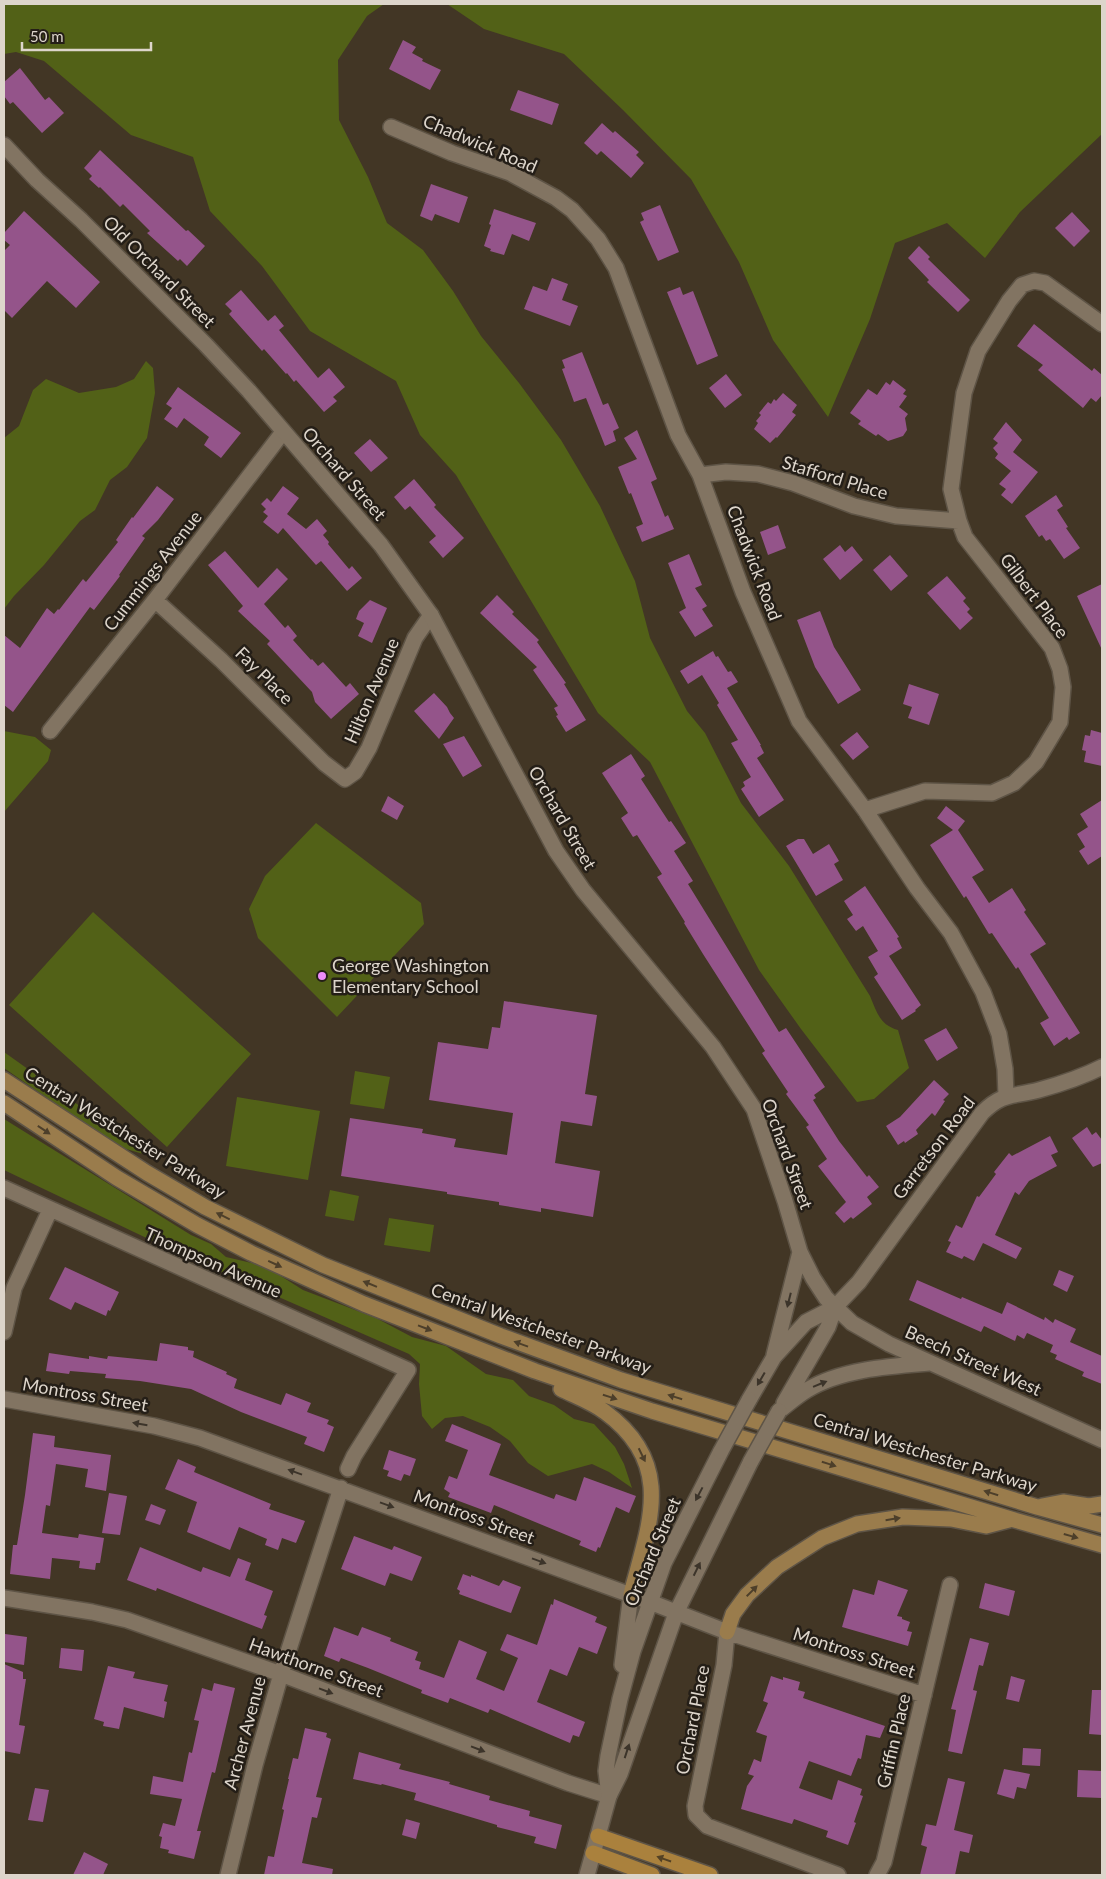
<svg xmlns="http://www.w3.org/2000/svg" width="1106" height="1879" viewBox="0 0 1106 1879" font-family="Lato,sans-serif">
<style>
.green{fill:#526117}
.building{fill:#94548a}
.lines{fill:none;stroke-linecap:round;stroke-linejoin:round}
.minor-casing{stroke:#5e5446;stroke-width:18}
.tertiary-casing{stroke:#5e5446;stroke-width:18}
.primary-casing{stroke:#5e5446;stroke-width:18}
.motorway-casing{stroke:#5e5446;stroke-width:18}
.minor{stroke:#827462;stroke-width:15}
.tertiary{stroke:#827462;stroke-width:15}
.primary{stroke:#9a7c4c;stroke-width:15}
.motorway{stroke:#aa813d;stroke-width:15}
.tertiary-bridge-casing{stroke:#5e5446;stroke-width:18;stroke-linecap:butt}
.tertiary-bridge{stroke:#827462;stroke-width:15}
.oneway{fill:#4d3f2a}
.oneway2{fill:#3c342a}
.oneway3{fill:#534124}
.poi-dot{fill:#ed8cfa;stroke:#241e17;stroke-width:2}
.labels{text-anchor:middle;stroke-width:5;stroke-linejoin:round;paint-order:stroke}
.street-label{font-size:18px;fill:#ddd5cb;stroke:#241e17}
.poi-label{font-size:18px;fill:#ddd5cb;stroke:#241e17;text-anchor:start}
</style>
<rect width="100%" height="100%" fill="#423625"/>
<path class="green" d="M4,4H384L367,16L338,60L339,120L368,177L387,223L423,250L453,291L481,336L519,383L561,440L600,506L635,581L650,638L687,711L705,733L741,803L789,866L870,996C877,1013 880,1025 898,1030L909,1068L874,1099L857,1102L801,1029L759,970L650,762L598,713L456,475L420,435L396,381L310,331L262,266L210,211L193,157L131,135L44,61L16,52L4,54Z
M447,4H1102V134L1020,212L985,258L947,223L895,243L870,319L828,417L773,340L739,262L691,179L623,110L564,54L484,29Z
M146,361L153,368L155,393L147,438L127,467L110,480L95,510L80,521L44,565L14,596L4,609V438L19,426L33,390L46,379L79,393L116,387L134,379Z
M4,731L35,737L51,750L48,761L4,812Z
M316,823L421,903L424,924L337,1017L258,938L249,909L265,876Z
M93,912L251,1054L167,1147L9,1005Z
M4,1052L150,1156L116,1146L4,1068Z
M355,1071L390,1077L384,1109L350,1104Z
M237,1097L320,1111L308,1180L226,1166Z
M4,1119L191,1235L211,1244L226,1257L265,1266L303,1290L376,1318L412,1337L446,1346L486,1374L513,1380L529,1396L554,1405L574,1419L594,1424L615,1447L624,1464L632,1488L609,1472L592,1464L548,1476L528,1463L510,1441L490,1427L463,1416L445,1418L432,1429L422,1416L419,1384L420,1364L409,1354L180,1254L4,1170Z
M330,1190L359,1196L354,1221L325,1216Z
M389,1218L434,1225L430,1252L384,1245Z"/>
<path class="building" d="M403,40L416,47L412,53L423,59L422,61L441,70L430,90L389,69Z
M20,68L45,100L49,97L64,113L42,133L13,102L10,104L4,96V82Z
M518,90L559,104L552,125L510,110Z
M602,123L613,133L615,131L639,152L636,155L644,163L631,178L601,151L597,155L584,143Z
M100,150L186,231L188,230L205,246L187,266L180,259L178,261L147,233L150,231L123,204L120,207L100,187L99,188L89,179L92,176L84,168Z
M431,184L468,197L459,223L435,214L432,221L420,216Z
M660,205L679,252L658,261L640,222L644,220L641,213Z
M494,209L536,223L529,241L512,234L504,255L490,251L491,249L484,246L491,225L489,224Z
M24,211L100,282L76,308L47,281L12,318L4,310V251L10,245L4,240V233Z
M1072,212L1090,231L1074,247L1055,228Z
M919,246L930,257L928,259L970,300L958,312L927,282L929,280L908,258Z
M552,278L568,284L562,300L578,306L570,326L524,309L533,286L547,291Z
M680,287L683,295L693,291L718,356L697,365L667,292Z
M241,290L268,321L275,315L284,326L279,330L318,378L329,368L345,387L333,397L337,401L324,412L296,380L294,382L287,373L286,374L264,349L262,351L229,314L232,311L225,304Z
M1034,324L1092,371L1094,368L1102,375V395L1096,402L1091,398L1083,408L1038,370L1043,365L1017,346Z
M582,352L603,405L608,403L619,428L613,431L616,441L605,446L586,398L574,402L562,369L565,368L562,360Z
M726,374L742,395L725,408L709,388Z
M893,380L906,390L903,394L907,396L899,407L908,414L905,418L907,430L903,436L888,441L878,434L876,436L858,424L861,421L850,413L868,389L877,395L886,382L890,385Z
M178,387L241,433L221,458L204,445L209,437L184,418L177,428L164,419L172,408L166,404Z
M783,393L797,405L792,412L796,415L777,438L776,437L770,443L754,429L758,423L756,421L761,415L759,413L768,402L771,404L774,399L776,401Z
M1006,422L1022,440L1013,452L1038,472L1012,504L1001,495L1006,489L999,484L1011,471L995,458L998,454L993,448L998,443L993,439Z
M637,430L657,479L651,482L665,517L668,515L674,529L642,542L636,527L643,524L631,493L629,494L618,467L637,459L624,438Z
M370,439L388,458L371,472L354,453Z
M414,479L436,505L434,507L464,538L443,558L429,542L436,536L410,506L405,510L394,497Z
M157,486L174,499L158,520L142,536L145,538L119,575L120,576L94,610L90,607L13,712L4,705V635L20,648L47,608L54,614L58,609L59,610L83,579L86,582L118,542L116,540L132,517L133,518Z
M283,486L299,498L287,514L306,529L317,519L327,531L323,535L329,542L328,544L349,569L352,566L362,578L347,591L321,561L316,565L283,528L278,534L263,522L268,516L263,512L266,509L261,504L267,498L271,502Z
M1056,495L1063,506L1057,510L1068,527L1066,528L1080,548L1064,559L1050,539L1046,541L1042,535L1039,537L1025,516Z
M778,525L786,548L768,555L760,532Z
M840,545L845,552L852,546L863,560L840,580L823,559Z
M225,551L258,588L277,568L288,579L264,604L285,628L288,625L297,636L293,640L311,660L312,659L318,666L323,662L346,687L350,683L359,694L331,719L315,702L312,692L267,644L270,641L238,611L243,606L208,565Z
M689,554L702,585L695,588L707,606L702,609L713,626L695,637L679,612L686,608L668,563Z
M890,555L908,576L891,591L873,570Z
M947,576L966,598L963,601L970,609L967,612L973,618L960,630L927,593Z
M1102,584V650L1077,596Z
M497,595L514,612L512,614L539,640L537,642L566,683L564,684L586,720L566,732L556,716L558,715L554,708L558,706L533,670L537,667L480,613Z
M370,600L387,608L372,643L358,636L364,623L356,619L359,611Z
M820,611L834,647L861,690L838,704L815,667L797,620Z
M713,651L716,657L718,656L728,672L731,671L738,682L727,688L761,745H760L764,753L757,758L784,800L759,817L741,789L745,786L743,782L751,777L731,743L738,740L717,705L719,703L702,675L688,684L680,671Z
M909,684L939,694L929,725L908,718L912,707L903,704Z
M434,693L447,707L450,713L454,718L439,739L414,711Z
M1091,730L1102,733V766L1084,762L1086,751L1082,750L1085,735L1090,736Z
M857,732L869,747L853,760L840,745Z
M464,736L482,766L463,777L443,744Z
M631,754L645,776L641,779L669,822L671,821L686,843L674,851L693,881L688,884L779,1032L786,1028L825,1087L814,1095L816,1098L813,1100L839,1141L867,1177L869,1175L879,1187L867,1197L872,1204L853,1219L851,1217L844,1223L835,1213L846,1202L818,1166L827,1159L806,1127L809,1125L786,1094L788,1092L762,1053L765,1051L703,954L684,923L685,922L657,877L662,874L637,835L633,837L621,818L628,813L602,773Z
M388,796L404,806L397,820L381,811Z
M1102,800V856L1088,865L1079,851L1085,847L1077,834L1088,827L1080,814Z
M946,806L965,821L958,830L984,870L972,877L989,903L1012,888L1026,910L1024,912L1046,944L1030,954L1080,1033L1069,1040L1067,1037L1054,1046L1040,1023L1049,1018L1018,967L1016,969L992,933L989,934L966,896L964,898L930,845L953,830L937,818Z
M798,839H804L813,854L829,844L839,861L834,864L843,880L816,896L786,846Z
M865,886L899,937L897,938L902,948L889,956L921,1005L915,1010L916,1011L902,1020L874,977L878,974L868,957L878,951L863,926L856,931L847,919L853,915L844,901Z
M504,1001L597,1015L585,1094L597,1096L592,1126L561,1121L555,1163L600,1171L593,1217L541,1208V1212L499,1205V1202L447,1194V1192L341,1176L350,1118L423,1129L422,1133L456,1139L454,1147L507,1155L513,1113L429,1100L438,1042L488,1049L492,1027L500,1028Z
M946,1028L958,1048L937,1061L924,1040Z
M934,1080L949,1094L943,1100L945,1101L935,1116L932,1113L916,1130L918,1134L905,1143L904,1141L898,1145L886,1126L900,1117Z
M1087,1127L1092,1135L1096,1132L1102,1140V1163L1093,1167L1072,1138Z
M1050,1136L1058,1152L1051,1155L1057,1166L1029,1181L1019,1195L1015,1192L995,1235L1022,1248L1016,1259L983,1243L974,1261L964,1256L962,1259L946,1252L951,1242L948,1241L956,1225L962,1228L977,1196L979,1197L996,1174L994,1172L1009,1153L1012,1156Z
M65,1267L119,1292L110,1311L108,1310L106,1316L75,1302L71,1310L49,1299Z
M1059,1270L1074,1276L1067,1292L1053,1285Z
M917,1280L961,1299L962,1297L1002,1314L1007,1302L1044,1320L1045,1317L1053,1323L1055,1319L1076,1329L1070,1342L1102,1356V1384L1082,1376L1084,1372L1055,1359L1057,1355L1050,1352L1053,1345L1027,1333L1024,1339L1017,1335L1015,1341L984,1326L981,1332L909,1300Z
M160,1343L188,1347V1350L194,1351L193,1357L227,1372L226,1374L237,1379L234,1388L281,1405L286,1393L311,1403L307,1412L329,1420L327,1424L334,1427L324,1452L304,1444L307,1437L241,1412L191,1389L140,1381L105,1378L106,1374L70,1371L69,1374L46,1371L49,1353L89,1359V1356L107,1359L108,1356L157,1361Z
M452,1424L501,1444L489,1475L554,1499L556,1494L576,1501L584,1477L636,1496L629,1513L616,1507L600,1548L598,1547L596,1552L579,1545L581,1541L494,1505L491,1513L448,1497L450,1493L444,1489L449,1476L457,1479L468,1450L445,1441Z
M33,1433L55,1436L54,1447L111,1455L106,1491L85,1487L88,1469L56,1464L50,1506L46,1505L42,1533L78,1538L79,1534L104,1538L100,1563H96L95,1570L79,1568L80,1561L52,1558L50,1579L10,1574L13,1545H17L25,1495Z
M389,1450L416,1459L410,1476L404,1474L401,1481L387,1476L389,1471L383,1469Z
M178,1459L196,1467L194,1472L271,1504L269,1509L305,1521L296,1543L282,1538L278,1550L265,1545L267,1539L239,1527L230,1550L187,1532L197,1502L165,1489Z
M109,1493L127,1496L120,1535L102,1533Z
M151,1504L166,1510L160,1525L145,1520Z
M354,1536L392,1550L394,1546L422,1557L412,1581L390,1573L385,1586L341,1569Z
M140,1547L201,1572L203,1567L230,1577L238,1558L251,1563L245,1580L273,1591L264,1615L267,1616L262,1629L157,1588L156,1591L127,1580Z
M463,1574L471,1577V1575L499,1586L503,1580L521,1587L511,1613L459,1594L460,1591L457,1589Z
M878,1580L908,1590L897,1616L902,1617V1619L910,1622L907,1631L912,1632L908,1646L842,1627L853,1589L874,1595Z
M985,1583L1015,1591L1009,1616L979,1608Z
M554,1599L597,1617L595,1622L607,1627L597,1654L579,1647L567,1676L550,1669L537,1702L585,1722L579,1737L573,1735L570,1743L490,1709L488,1713L450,1698L448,1703L421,1693L422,1690L368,1668L341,1658L339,1662L324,1656L334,1627L358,1636L362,1627L391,1638L390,1641L418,1652L415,1660L421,1662L419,1669L444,1678L459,1640L487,1652L476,1679L504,1691L518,1658L500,1650L507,1634L537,1645L551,1604L553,1605Z
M5,1634L27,1637L24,1665L4,1662Z
M970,1638L989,1643L983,1666L979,1665L973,1690L977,1691L962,1754L948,1751L956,1710L951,1709Z
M61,1648L84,1650L82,1671L59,1668Z
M4,1664L23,1672V1679H26L19,1725L25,1726L20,1754L4,1751Z
M108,1666L135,1672L133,1678L168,1685L164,1701L167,1702L164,1718L124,1707L119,1729L103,1726L104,1722L94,1719Z
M771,1676L783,1680V1677L800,1682L798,1690L805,1692L803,1698L885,1726L880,1738L866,1735L861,1759L858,1758L851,1776L809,1761L799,1788L832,1800L838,1780L862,1789L860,1795L863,1796L854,1822L856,1823L848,1845L826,1837L828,1831L794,1819L792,1824L741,1809L747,1786L754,1776L748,1774L754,1759L761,1762L767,1736L756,1732L768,1703L763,1701Z
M1011,1676L1025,1680L1019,1702L1006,1699Z
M214,1683L235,1688L215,1773L212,1772L197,1831H201L194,1859L168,1853L169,1850L160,1848L162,1837L159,1836L163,1823L175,1826L182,1799L150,1794L153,1776L183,1782L189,1752L192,1753L199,1721L194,1720L202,1688L212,1691Z
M1092,1690H1102V1735L1089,1734Z
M305,1728L327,1733L326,1737L331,1739L316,1797L322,1798L317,1818L312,1817L302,1863L333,1869L332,1875H264L268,1856L274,1857L284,1810L282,1809L289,1779H288L293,1758L298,1759Z
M1023,1748L1041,1749L1040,1766L1022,1765Z
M359,1752L401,1764L399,1769L450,1782L449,1784L490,1796L489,1800L530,1811L529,1816L562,1825L556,1849L534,1843L536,1837L497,1827V1825L414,1800L416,1793L382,1784L381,1785L353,1779Z
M1004,1769L1030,1774L1026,1789L1017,1787L1014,1799L997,1794Z
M1078,1770L1102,1771V1798L1077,1797Z
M948,1778L965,1782L954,1830L973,1835L969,1853L960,1851L955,1875H920L927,1847L921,1845L926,1824L936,1826Z
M35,1788L49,1790L43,1822L28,1820Z
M406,1819L420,1823L416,1839L402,1835Z
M84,1852L108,1864L103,1875H73Z"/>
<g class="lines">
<defs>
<path id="minor" d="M391,127L452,153L510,173L556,198L572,210L598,239L616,268L678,435L700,475L743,592L799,721L865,810L917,888L951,933L983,992L999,1034L1005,1069L1006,1096
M700,475L726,472L758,474L793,483L854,506L896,516L959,521
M155,600L221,660L324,763L345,779L355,772L369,748L415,638L431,615
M50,731L155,600L283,432
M865,810L925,791L992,793L1014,783L1036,762L1060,722L1063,687L1060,669L1052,648L965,537L959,521L951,489L964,393L978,351L1009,301L1022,285L1034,281L1045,283L1102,324
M4,1188L408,1370L354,1456L348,1469
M835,1307L859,1282L982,1113C1003,1092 1013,1097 1039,1090C1061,1084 1082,1077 1102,1067
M4,1332L14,1288L50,1210
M4,1399L154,1426L200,1438L650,1602
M4,1598L92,1612L127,1620L281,1674L568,1783L609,1796
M228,1875L255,1765L281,1674L341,1488
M838,1875L707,1826L696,1815L695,1806L724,1665L727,1632L924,1695
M877,1875L884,1862L950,1585"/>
<path id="tertiary" d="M4,145L37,180L81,220L206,345L249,391L381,545L431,615L556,851L583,890L713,1047L754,1109L785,1201L800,1252L813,1278L826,1298L852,1323L889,1344L1102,1440
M774,1355L800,1252
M749,1400L774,1357L806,1322L835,1307
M784,1403L828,1327L835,1307
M779,1411C788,1404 797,1396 807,1390C841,1369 891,1366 929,1363
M650,1602L727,1632
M622,1665L631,1594
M609,1796L606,1771L608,1756L620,1699L633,1651L664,1563L721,1451
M587,1875L609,1796L620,1774L676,1613L751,1461"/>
<path id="primary" d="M4,1080L147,1173L205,1207L323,1265L501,1336L621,1380L1037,1507L1102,1525
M4,1103L117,1178L197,1225L251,1253L364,1304L535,1371L652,1411L1011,1519L1102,1545
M561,1389C575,1396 592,1402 605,1412C676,1464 649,1524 631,1594
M1042,1506L1063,1502L1089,1506L1102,1504
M727,1632L733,1614L747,1595L777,1567L822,1538L857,1524L903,1517L951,1519L986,1526L1009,1520"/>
<path id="motorway" d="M598,1836L710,1875
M593,1853L652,1875"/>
</defs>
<use href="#minor" class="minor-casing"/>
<use href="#tertiary" class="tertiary-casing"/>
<use href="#primary" class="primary-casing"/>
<use href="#motorway" class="motorway-casing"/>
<use href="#minor" class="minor"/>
<use href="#tertiary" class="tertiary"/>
<use href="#primary" class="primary"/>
<use href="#motorway" class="motorway"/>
<defs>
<path id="tertiary-bridge" d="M721,1451L749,1400
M751,1461L779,1411"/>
</defs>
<use href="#tertiary-bridge" class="tertiary-bridge-casing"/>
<use href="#tertiary-bridge" class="tertiary-bridge"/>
</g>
<defs><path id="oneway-solid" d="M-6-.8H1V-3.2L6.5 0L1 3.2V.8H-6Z" transform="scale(1.25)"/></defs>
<g class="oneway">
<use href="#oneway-solid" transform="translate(44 1130) rotate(34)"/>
<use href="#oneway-solid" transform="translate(223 1216) rotate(-154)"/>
<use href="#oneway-solid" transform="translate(275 1264) rotate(25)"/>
<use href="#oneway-solid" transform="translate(370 1284) rotate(-158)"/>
<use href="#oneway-solid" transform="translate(425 1328) rotate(21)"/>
<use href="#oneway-solid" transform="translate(521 1344) rotate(-160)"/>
<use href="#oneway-solid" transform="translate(610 1397) rotate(18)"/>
<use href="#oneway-solid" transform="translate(675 1397) rotate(-163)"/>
<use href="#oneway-solid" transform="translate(642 1455) rotate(64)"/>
<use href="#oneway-solid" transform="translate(829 1464) rotate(17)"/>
<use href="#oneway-solid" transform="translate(991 1493) rotate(-163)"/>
<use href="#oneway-solid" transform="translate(893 1519) rotate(-9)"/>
<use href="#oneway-solid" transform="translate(1071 1536) rotate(16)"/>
<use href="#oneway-solid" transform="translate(752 1591) rotate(-45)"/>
</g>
<g class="oneway2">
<use href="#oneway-solid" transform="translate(789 1300) rotate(104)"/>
<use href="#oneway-solid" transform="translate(761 1379) rotate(120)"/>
<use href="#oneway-solid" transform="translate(820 1384) rotate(-22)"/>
<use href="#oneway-solid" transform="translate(140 1424) rotate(-170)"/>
<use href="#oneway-solid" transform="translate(295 1472) rotate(-160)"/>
<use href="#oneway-solid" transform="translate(699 1494) rotate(118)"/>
<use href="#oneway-solid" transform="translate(387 1505) rotate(20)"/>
<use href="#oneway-solid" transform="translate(539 1561) rotate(20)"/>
<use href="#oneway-solid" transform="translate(697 1569) rotate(-64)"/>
<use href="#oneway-solid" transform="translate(326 1691) rotate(21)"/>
<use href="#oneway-solid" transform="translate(478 1749) rotate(21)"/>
<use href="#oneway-solid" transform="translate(627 1751) rotate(-72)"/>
</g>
<use class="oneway3" href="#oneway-solid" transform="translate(664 1859) rotate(-161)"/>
<circle class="poi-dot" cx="322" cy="976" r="5"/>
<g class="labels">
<g class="street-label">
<text transform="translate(480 144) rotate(23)" y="6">Chadwick Road</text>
<text transform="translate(159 272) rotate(45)" y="6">Old Orchard Street</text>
<text transform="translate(344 474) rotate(49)" y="6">Orchard Street</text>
<text transform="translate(835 478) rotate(17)" y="6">Stafford Place</text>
<text transform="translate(754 563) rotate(69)" y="6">Chadwick Road</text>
<text transform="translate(153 571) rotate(-52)" y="6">Cummings Avenue</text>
<text transform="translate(1034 596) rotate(53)" y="6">Gilbert Place</text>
<text transform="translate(264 676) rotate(45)" y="6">Fay Place</text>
<text transform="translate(372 691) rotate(-67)" y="6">Hilton Avenue</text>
<text transform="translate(562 818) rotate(60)" y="6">Orchard Street</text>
<text transform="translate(125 1133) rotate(32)" y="6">Central Westchester Parkway</text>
<text transform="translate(934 1148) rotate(-53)" y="6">Garretson Road</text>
<text transform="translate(787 1154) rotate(70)" y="6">Orchard Street</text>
<text transform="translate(213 1263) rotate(24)" y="6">Thompson Avenue</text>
<text transform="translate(541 1329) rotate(20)" y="6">Central Westchester Parkway</text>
<text transform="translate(973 1361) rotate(24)" y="6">Beech Street West</text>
<text transform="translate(85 1395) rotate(10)" y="6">Montross Street</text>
<text transform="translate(925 1453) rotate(17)" y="6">Central Westchester Parkway</text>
<text transform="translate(474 1517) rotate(20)" y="6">Montross Street</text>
<text transform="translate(653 1552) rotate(-67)" y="6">Orchard Street</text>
<text transform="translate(854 1653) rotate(18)" y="6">Montross Street</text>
<text transform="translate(316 1668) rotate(20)" y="6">Hawthorne Street</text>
<text transform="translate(693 1720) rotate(-79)" y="6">Orchard Place</text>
<text transform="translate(245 1733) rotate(-75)" y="6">Archer Avenue</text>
<text transform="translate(894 1741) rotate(-77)" y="6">Griffin Place</text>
</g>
<g class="poi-label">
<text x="332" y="972">George Washington<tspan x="332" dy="21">Elementary School</tspan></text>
</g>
</g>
<rect width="1106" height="1879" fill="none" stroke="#ddd5cb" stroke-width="10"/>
<path d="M22 42v8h129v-8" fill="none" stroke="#ddd5cb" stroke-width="2.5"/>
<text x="30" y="42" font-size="15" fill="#ddd5cb" stroke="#241e17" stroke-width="4" paint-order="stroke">50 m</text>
</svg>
